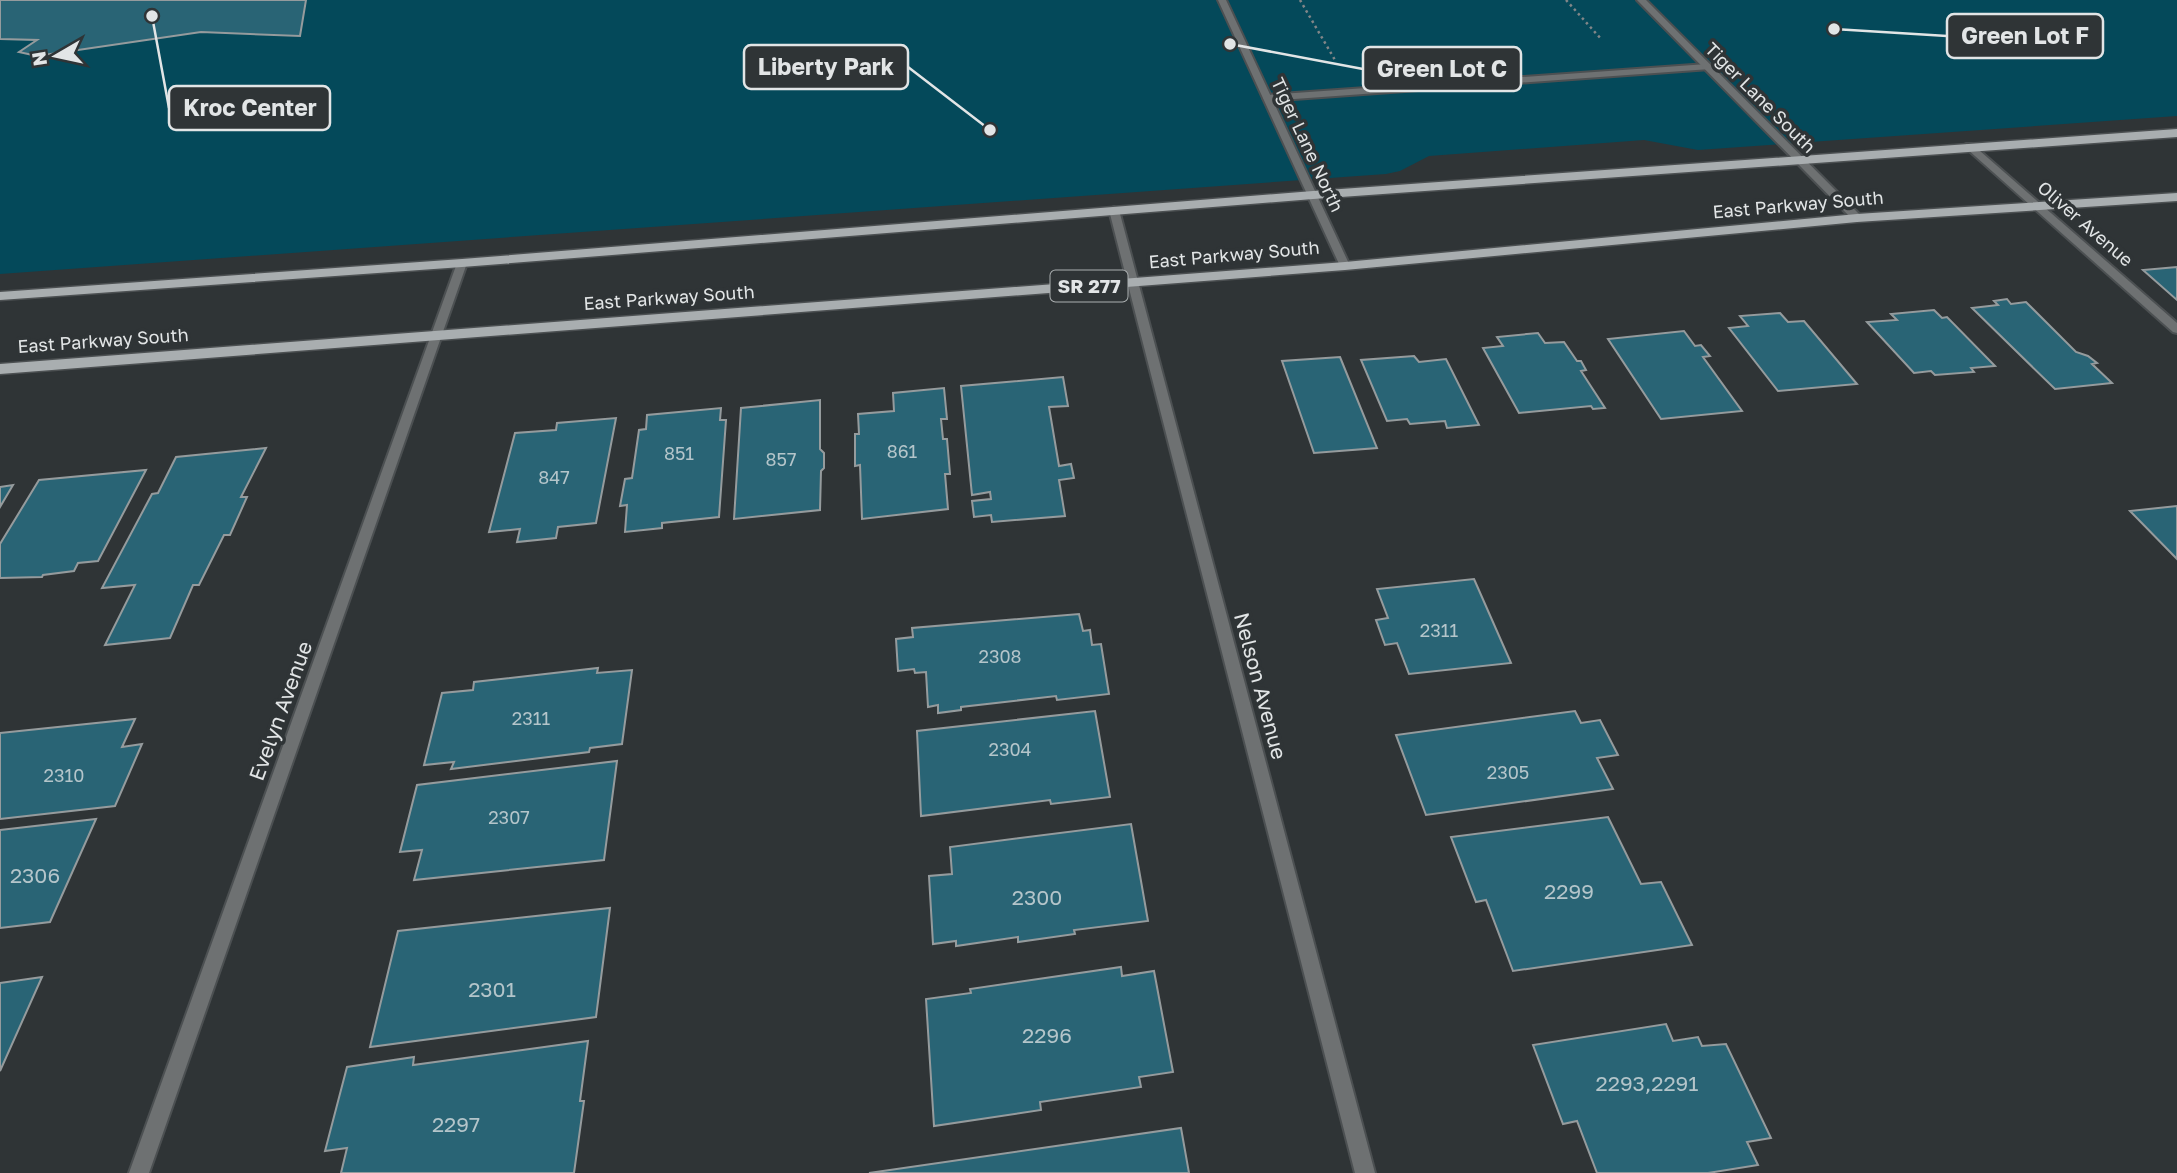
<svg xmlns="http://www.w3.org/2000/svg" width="2177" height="1173" viewBox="0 0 2177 1173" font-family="'Golos Text',sans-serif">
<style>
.green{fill:#04495a}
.building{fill:#296475;stroke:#959b9d;stroke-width:2}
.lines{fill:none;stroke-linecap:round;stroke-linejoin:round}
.lane-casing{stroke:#4c5052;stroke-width:4}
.street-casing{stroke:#4c5052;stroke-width:4}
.primary-casing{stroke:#4c5052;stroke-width:3}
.path{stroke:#828688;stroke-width:2.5;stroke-dasharray:2.5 3.5;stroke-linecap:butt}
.lane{fill:#6e7172;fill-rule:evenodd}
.street{fill:#6e7172;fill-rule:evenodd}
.primary{fill:#a9aeb0;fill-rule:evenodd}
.labels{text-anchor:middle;stroke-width:7;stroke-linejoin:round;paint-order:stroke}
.far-street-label{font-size:18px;fill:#e2e5e6;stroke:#2f3436}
.number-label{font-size:18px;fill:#b4c5ca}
.shield{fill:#2f3436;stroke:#acb0b1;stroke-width:2}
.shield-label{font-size:19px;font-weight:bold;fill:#e2e5e6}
.street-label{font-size:21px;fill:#e2e5e6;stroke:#2f3436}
.near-number-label{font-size:21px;fill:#b4c5ca}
.leader{fill:none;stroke:#e2e5e6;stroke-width:2.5}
.callout-dot{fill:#e2e5e6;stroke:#2f3436;stroke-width:2.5}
.callout{fill:#2f3436;stroke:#e2e5e6;stroke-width:2.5}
.callout-label{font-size:23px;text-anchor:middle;font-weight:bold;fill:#e2e5e6}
</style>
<rect width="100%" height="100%" fill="#2f3436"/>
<path class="green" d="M0,0H2177V116L1698,150L1644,140L1429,156L1400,171L1386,174L0,274Z"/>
<path class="building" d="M0,0H306L300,36L201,32L37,56L19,52L37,40L0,39Z
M2177,267V300L2143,270Z
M2007,299L2011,304L2026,302L2076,352L2088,356L2097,363L2092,364L2112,383L2055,389L1972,308L1998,305L1994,301Z
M1934,310L1942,318L1947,317L1995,366L1971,368L1974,372L1935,375L1931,371L1914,373L1867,322L1897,320L1891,314Z
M1780,313L1788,322L1804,321L1857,384L1778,391L1729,328L1748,326L1740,316Z
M1684,331L1695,346L1701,345L1710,356L1703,357L1742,411L1661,419L1608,339Z
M1538,333L1545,343L1564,342L1577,361H1581L1586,370L1581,371L1605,408L1593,409L1591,406L1519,413L1483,348L1503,346L1497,337Z
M1414,356L1419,362L1446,359L1479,425L1447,428L1445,421L1410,424L1407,419L1387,421L1361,360Z
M1340,357L1377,448L1314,453L1282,361Z
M1063,377L1068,406L1049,407L1059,466L1071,464L1074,478L1059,480L1065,516L992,522L991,515L974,517L972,501L991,499L990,492L972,495L961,386Z
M944,388L947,419H941L943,439H947L950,474H945L948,509L862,519L860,465L855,466V434H859L858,414L894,411L893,393Z
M820,400V449L824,453V468L821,471L820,510L734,519L741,408Z
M721,408L720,420H726L719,517L662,523V528L625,532L627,505L620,506L625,479L632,478L639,430L646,429L647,415Z
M616,418L596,523L558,527L556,538L517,542L520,529L489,532L515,433L556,430L557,423Z
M266,448L241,497H247L230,535H224L199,585H193L170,638L105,645L135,585L102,588L152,494L158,493L176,457Z
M146,470L98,561L78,563L74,571L43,575L42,577L0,578V544L39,480Z
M13,485L0,507V487Z
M2177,506V559L2130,511Z
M1474,579L1511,663L1409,674L1397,643L1385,645L1376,620L1388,618L1377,589Z
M1079,614L1083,631L1090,630L1092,645L1101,644L1109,694L1057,700L1056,696L961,707V710L938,713V705L928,707L926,672L915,673L914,669L898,671L896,639L913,637L912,628Z
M598,668L597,673L632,670L622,744L590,748L589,752L451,769L454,762L424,765L442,693L473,690L474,682Z
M1095,711L1110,797L1051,804L1050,800L921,816L917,731Z
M1575,711L1581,723L1600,720L1618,755L1597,758L1613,789L1426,815L1396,735Z
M135,719L122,747L142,744L115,806L0,819V733Z
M617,761L604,860L414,880L422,850L400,852L417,785Z
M1608,817L1641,884L1661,882L1692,945L1513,971L1486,900L1476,902L1451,837Z
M96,819L50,922L0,928V830Z
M1131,824L1148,921L1074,930L1075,934L1018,942V937L956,946V941L933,944L929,876L952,874L950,847Z
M610,908L596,1017L370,1047L398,931Z
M1121,967L1122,976L1154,971L1173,1072L1139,1077L1141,1087L1040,1102L1041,1110L934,1126L926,999L971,993L970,989Z
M42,977L0,1071V983Z
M1666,1024L1673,1041L1698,1037L1702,1046L1726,1044L1771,1138L1747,1142L1758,1165L1708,1173H1597L1577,1121L1563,1124L1533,1045Z
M588,1041L580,1101H584L574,1173H341L347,1148L325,1151L347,1067L414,1057L413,1065Z
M1181,1128L1189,1173H869Z"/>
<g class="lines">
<defs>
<path id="lane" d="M1707,64L1710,65V69L1268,101L1263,98L1268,95Z"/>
<path id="street" d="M1218,0H1226L1350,266L1349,268L1345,269L1340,266Z
M1637,0H1646L1861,216V220H1853Z
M1966,144H1972L2177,323V333L2173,332L1966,148Z
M1114,207L1119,210L1375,1173H1355L1109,210Z
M462,260L467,263L149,1173H129L457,263Z"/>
<path id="primary" d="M2177,129V137L1313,199L462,267L0,300V292L462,259L1313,191Z
M2177,193V201L1857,222L1345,270L0,374V364L1345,262L1857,214Z"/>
</defs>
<use href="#lane" class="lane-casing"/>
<use href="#street" class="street-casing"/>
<use href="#primary" class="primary-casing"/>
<path class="path" d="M1300,0L1335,60
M1566,0L1602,40"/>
<use href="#lane" class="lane"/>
<use href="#street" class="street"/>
<use href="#primary" class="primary"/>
</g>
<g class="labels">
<g class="far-street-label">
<text transform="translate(1760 98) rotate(45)" y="6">Tiger Lane South</text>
<text transform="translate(1307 145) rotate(65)" y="6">Tiger Lane North</text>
<text transform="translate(1798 205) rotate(-5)" y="6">East Parkway South</text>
<text transform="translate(2085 224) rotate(41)" y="6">Oliver Avenue</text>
<text transform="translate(1234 255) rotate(-5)" y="6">East Parkway South</text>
<text transform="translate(669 298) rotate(-4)" y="6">East Parkway South</text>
<text transform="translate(103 341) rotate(-4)" y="6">East Parkway South</text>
</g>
<g class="number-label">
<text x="902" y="458">861</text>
<text x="679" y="460">851</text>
<text x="781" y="466">857</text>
<text x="554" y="484">847</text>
<text x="1439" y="637">2311</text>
<text x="1000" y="663">2308</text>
<text x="531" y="725">2311</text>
<text x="1010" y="756">2304</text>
<text x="1508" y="779">2305</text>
<text x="64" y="782">2310</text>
<text x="509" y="824">2307</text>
</g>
<rect class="shield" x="1050.5" y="270.5" width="77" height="31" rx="5"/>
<g class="shield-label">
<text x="1089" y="293">SR 277</text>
</g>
<g class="street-label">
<text transform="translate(1260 686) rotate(75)" y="7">Nelson Avenue</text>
<text transform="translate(281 711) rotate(-70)" y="7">Evelyn Avenue</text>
</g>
<g class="near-number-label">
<text x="35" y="883">2306</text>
<text x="1569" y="899">2299</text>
<text x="1037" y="905">2300</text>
<text x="492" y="997">2301</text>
<text x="1047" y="1043">2296</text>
<text x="1647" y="1091">2293,2291</text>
<text x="456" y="1132">2297</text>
</g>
</g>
<path class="leader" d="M1834 29L1947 36M990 130L908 67M1230 44L1363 69M152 16L169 108"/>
<g class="callout-dot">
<circle cx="1834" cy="29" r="7"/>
<circle cx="990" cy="130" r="7"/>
<circle cx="1230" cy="44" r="7"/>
<circle cx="152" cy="16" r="7"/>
</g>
<g class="callout">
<rect x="1947" y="14" width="156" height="44" rx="7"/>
<rect x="744" y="45" width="164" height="44" rx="7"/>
<rect x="1363" y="47" width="158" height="44" rx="7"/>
<rect x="169" y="86" width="161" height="44" rx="7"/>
</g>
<g class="callout-label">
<text x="2025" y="44">Green Lot F</text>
<text x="826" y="75">Liberty Park</text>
<text x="1442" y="77">Green Lot C</text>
<text x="250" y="116">Kroc Center</text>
</g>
<g transform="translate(56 56) rotate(261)" stroke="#2f3436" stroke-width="5" paint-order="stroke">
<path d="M0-5L12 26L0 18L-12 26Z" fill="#e2e5e6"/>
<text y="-10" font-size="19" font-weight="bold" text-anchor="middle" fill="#e2e5e6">N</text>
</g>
</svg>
